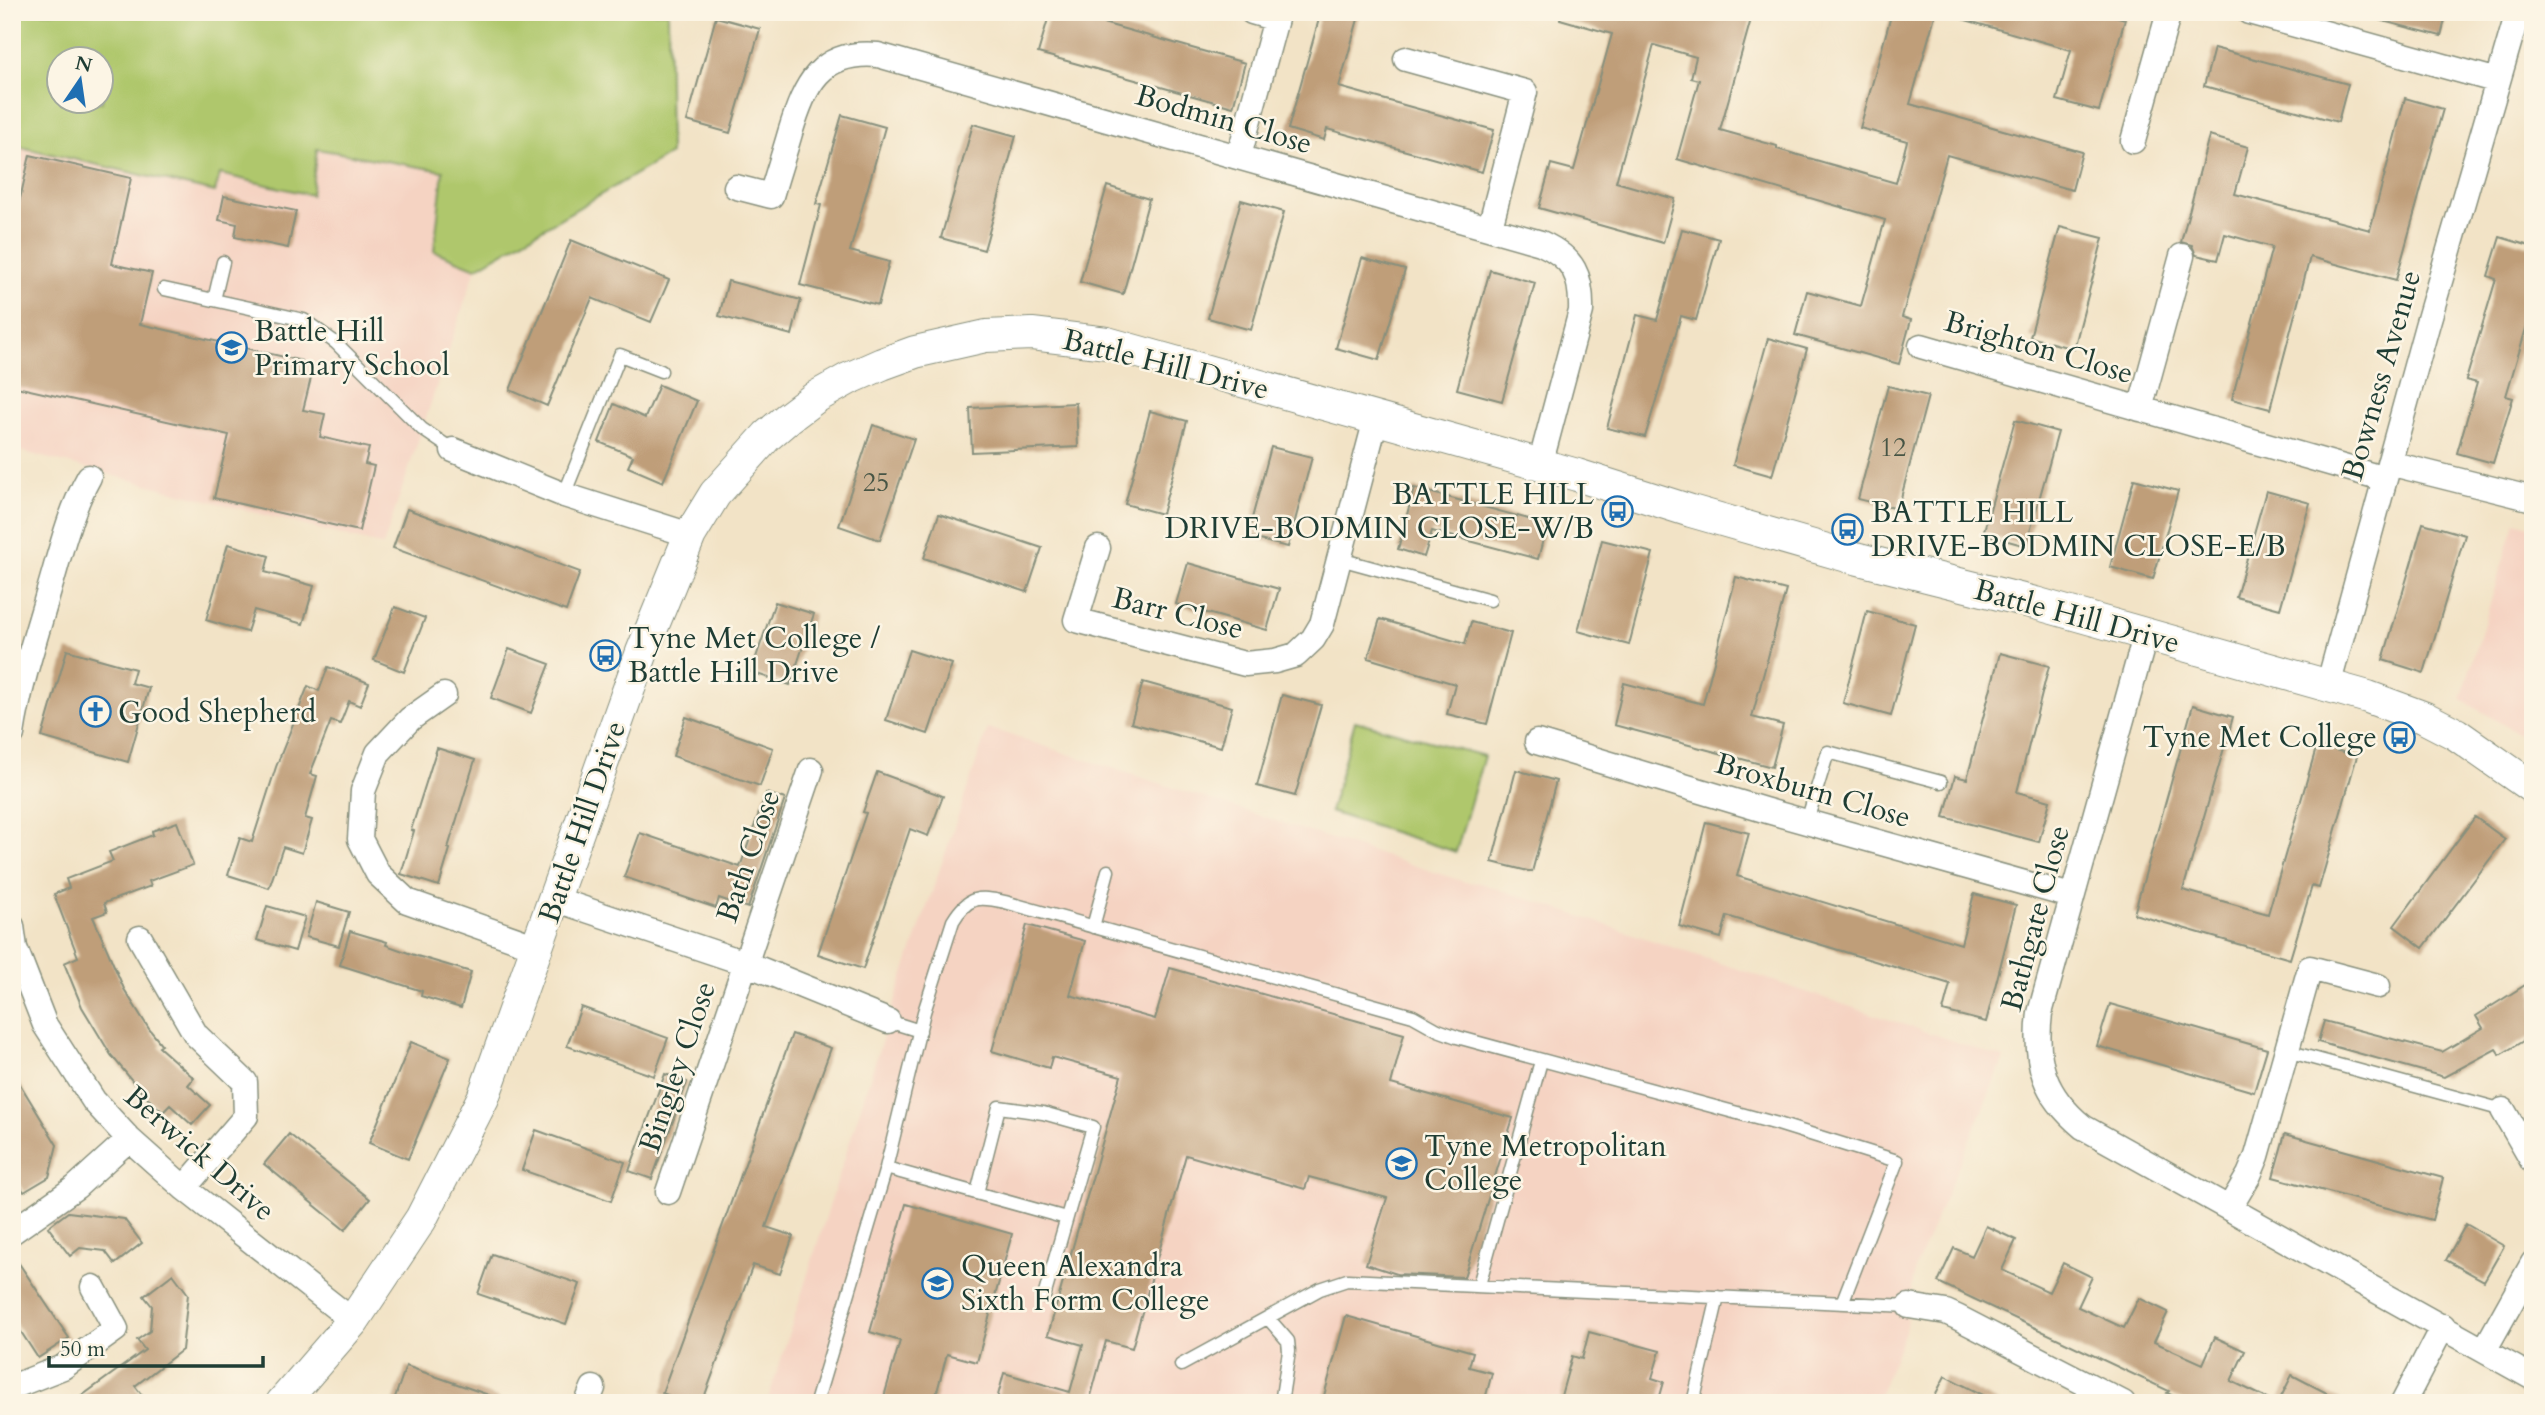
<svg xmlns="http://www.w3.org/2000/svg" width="2545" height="1415" viewBox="0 0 2545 1415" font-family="Cardo,serif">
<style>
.built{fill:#f5d3c2;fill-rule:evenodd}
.green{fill:#afc76c;stroke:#678250;stroke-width:2;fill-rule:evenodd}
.building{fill:#bf9e79}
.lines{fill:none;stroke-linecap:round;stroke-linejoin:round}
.service-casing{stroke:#88907d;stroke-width:15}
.minor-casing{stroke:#88907d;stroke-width:27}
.tertiary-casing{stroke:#88907d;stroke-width:34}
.service{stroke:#fff;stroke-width:12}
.minor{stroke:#fff;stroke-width:24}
.tertiary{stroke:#fff;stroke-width:32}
.labels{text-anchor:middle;stroke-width:5;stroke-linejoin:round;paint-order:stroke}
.number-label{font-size:26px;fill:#475545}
.street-label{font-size:30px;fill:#1f3d34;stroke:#fcf5e5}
.poi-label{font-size:30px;fill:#1f3d34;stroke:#fcf5e5;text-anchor:start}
</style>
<rect width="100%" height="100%" fill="#fcf5e5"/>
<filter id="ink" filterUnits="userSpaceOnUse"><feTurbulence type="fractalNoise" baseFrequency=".0143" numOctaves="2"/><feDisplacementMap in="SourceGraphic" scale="14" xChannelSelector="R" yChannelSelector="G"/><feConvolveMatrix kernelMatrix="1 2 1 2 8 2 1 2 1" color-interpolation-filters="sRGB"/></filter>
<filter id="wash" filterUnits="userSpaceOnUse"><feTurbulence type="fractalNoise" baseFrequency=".00686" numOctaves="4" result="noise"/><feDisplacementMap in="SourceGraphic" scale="28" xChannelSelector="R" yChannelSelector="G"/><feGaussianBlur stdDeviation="1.57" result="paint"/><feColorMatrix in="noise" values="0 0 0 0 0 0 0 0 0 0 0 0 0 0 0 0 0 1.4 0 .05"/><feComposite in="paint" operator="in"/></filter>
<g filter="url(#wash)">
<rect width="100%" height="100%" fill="#f2e3c6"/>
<path class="built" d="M12,12L317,148L443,171L434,251L476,268L383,546L12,449ZM60,60H102V102H60Z
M2515,522L2533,527V745L2519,734L2461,699Z
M988,728L1465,882L1480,883L2004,1058L1915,1269L1905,1331L1876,1403H767L888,1021Z"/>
<path class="green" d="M12,12H668L670,154L476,268L434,251L443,171L317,149L311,195L220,174L215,192L12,145ZM60,60H102V102H60Z
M1355,721L1484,756L1456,852L1330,812Z"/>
<g id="blocks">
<path class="building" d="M1050,12H1098L1096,21L1245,63L1233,107L1038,53Z
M1321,12H1360L1339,87L1494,130L1482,172L1327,129L1324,140L1288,129Z
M1561,12H1753L1720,130L1777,146V149L1896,183L1907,141L1860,128L1892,12H1936L1910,104L2082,152L2072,190L1947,155L1902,317L1911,320L1899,364L1795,335L1807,291L1861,306L1885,220L1677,159L1699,80L1691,78L1696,57L1654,45L1616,182L1675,199L1663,243L1539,208L1551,164L1574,170L1612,34L1560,19Z
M1963,12H2102L2125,19L2099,111L2057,100L2071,50L1962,19Z
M2380,12H2447L2441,36L2379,20Z
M716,17L760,29L730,133L687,121Z
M2214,48L2348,84L2338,122L2204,86Z
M2405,98L2443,109L2396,280L2310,257L2270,409L2232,399L2272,247L2225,234L2218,260L2196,255L2192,245L2181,242L2209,136L2248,147L2235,194L2370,230Z
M842,115L885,127L850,251L889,262L878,305L800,285L821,205L816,204Z
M973,124L1016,136L984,250L941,238Z
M30,155L131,178L112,264L152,273L140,324L302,361L299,376L311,378L303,410L325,414L320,437L369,448L365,464L374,466L359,531L214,498L229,435L12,386V234Z
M1107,186L1149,199L1123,294L1080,282Z
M224,196L296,211L288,248L235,237L237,224L219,220Z
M1241,200L1284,212L1251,330L1208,318Z
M2060,227L2103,238L2074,349L2030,337Z
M1682,229L1719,239L1696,320L1681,316L1645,437L1607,428L1637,315L1657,320Z
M2500,237L2533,247V305L2506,396L2513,398L2493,463L2457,453L2477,383L2466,380L2496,279L2488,276Z
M571,240L669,280L651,322L592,298L547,406L510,390Z
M1362,258L1405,270L1379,360L1336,348Z
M1490,270L1535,283L1502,401L1457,389Z
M728,281L801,300L792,335L719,316Z
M1768,338L1807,349L1772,476L1733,465Z
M659,385L697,401L663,482L628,467L633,456L599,442L614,404L645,418Z
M1888,386L1928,396L1898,509L1858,499Z
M1076,403L1078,447L972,452L970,408Z
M1150,411L1187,421L1162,514L1125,504Z
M2015,420L2058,432L2026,546L1983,534Z
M873,425L914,439L880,540L839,526Z
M1271,447L1312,457L1288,547L1247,537Z
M2134,479L2178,491L2153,579L2110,567Z
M1414,488L1547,524L1538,559L1432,531L1424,557L1398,549Z
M2266,491L2310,503L2280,609L2236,597Z
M407,509L580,572L566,611L393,548Z
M939,514L1042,548L1027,592L924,558Z
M2423,523L2465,535L2424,673L2383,660Z
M1602,540L1653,553L1629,645L1578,631Z
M228,544L269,556L265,572L314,586L303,624L254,610L247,632L206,620Z
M1188,563L1279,589L1267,630L1176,604Z
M1736,577L1786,590L1752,717L1783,725L1772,767L1614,725L1624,683L1703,704Z
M775,602L814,614L790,685L751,672Z
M395,607L425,618L404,672L374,660Z
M1867,611L1915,624L1891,716L1843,703Z
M1380,619L1465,644L1471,622L1511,633L1487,724L1447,714L1455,684L1368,658Z
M509,649L550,664L531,713L491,698Z
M67,650L135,669L131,683L149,688L128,762L42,737Z
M909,650L952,664L928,734L886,720Z
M2000,653L2049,666L2017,792L2050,801L2039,842L1944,817L1955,776L1967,779Z
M328,667L369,683L360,706L349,701L340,724L331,721L310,774L317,776L305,818L312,820L302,853L283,847L269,888L228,875L240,838L252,842L276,767L308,686L319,691Z
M1143,682L1232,707L1221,747L1131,723Z
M1282,695L1321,705L1295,796L1257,786Z
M2193,705L2233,717L2183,890L2268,914L2317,745L2357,756L2319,888L2312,886L2290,959L2134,914Z
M686,717L773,748L760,786L673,756Z
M437,748L475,760L448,848L450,849L439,886L401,874L414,831L411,830Z
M1516,770L1556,781L1532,872L1492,862Z
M877,772L943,796L928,836L910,829L863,969L818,954L866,813L863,812Z
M766,793L785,799L748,908L719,898L716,908L624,877L640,833L740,867Z
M2475,817L2505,839L2423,948L2394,926Z
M177,822L193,865L149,881L151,886L104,903L107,912L93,917L124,989L149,1029L162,1045L159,1047L194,1078L188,1085L210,1105L192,1125L170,1105L163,1112L144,1095L111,1055L82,1007L64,963L78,957L54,894L69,888L66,879L113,861L109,852L153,835L152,831Z
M1706,822L1749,833L1737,876L1961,944L1974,894L2016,905L1986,1022L1943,1011L1950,984L1727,916L1721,938L1679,926Z
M316,902L349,912L339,946L306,937Z
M267,906L305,917L295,951L257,940Z
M1027,925L1085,941L1070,995L1155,1019L1170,968L1404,1034L1391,1084L1513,1118L1464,1277L1397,1274L1366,1264L1387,1198L1309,1177L1305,1189L1186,1155L1132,1348L1106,1341L1089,1403H996L1004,1373L1070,1392L1083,1345L1048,1335L1121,1076L1052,1057L1049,1068L992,1051Z
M350,931L387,942L386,945L417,956L471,972L461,1008L421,996L422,991L340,965Z
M2533,980V1035L2500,1055L2496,1049L2444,1077L2318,1042L2324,1021L2442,1052L2483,1028L2476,1016Z
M2110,1004L2267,1049L2254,1092L2097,1046Z
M581,1007L668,1038L654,1076L567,1046Z
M792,1034L831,1048L766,1227L793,1236L780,1274L753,1265L702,1403H688L662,1393Z
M411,1042L450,1058L408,1159L369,1143Z
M12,1071L57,1145L49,1177L24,1192L12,1173Z
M665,1074L687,1082L652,1179L629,1171Z
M536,1130L625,1162L611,1201L522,1170Z
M289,1134L370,1199L345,1230L264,1164Z
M2285,1134L2443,1178L2432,1220L2273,1177Z
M906,1204L1012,1234L977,1362L947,1354L934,1403H904L884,1397L900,1341L870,1332Z
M68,1212L124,1219L142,1243L115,1264L105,1251L80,1248L70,1256L48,1227Z
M2466,1224L2504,1246L2484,1281L2446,1260Z
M1986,1226L2016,1240L2002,1270L2049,1292L2063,1263L2092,1277L2078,1307L2124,1328L2139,1298L2168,1312L2154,1342L2203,1364L2215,1337L2245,1351L2231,1381L2277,1403H2188L2167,1393L2169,1391L1938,1282L1954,1248L1972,1256Z
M12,1253L69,1338L38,1358L12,1318Z
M492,1254L580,1284L566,1324L478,1294Z
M173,1274L188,1294L182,1350L135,1386L148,1403H72L145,1350L137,1340L150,1331L152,1306L144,1296Z
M1346,1316L1473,1352L1469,1367L1492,1373L1484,1403H1322Z
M1589,1332L1660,1351L1652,1378L1664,1382L1658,1403H1559L1572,1356L1582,1359Z
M406,1366L500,1399L499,1403H393Z
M2292,1375L2346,1403H2278Z
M1945,1376L1999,1403H1931Z"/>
</g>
</g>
<g filter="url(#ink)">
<use href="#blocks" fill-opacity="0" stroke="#88907d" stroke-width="2"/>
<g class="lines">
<defs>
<path id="service" d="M164,289L304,320L336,343L422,429L453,450
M214,300L223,262
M564,495L620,355L661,371
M1340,559L1490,600
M1807,821L1828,752L1941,782
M1093,927L1108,871
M888,1021L920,1031
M2287,1051L2503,1110
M886,1168L1066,1218
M977,1193L999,1107L1043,1113L1093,1127L1044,1297
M1479,1285L1541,1061
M1268,1318L1288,1341L1289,1351L1281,1403
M1181,1365L1320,1289L1347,1280L1909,1306
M816,1403L886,1168L924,1012L953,921C968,896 978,896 1005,902L1413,1016L1438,1030L1457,1037L1778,1124L1897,1161L1842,1303
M1693,1403L1718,1297"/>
<path id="minor" d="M2249,12L2498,81
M1406,59L1525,92L1490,227
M2133,141L2169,12
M1239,156L1276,19L1252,12
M736,187L771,196C777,175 784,154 790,133C805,84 820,50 878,55L1541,243C1574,258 1582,276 1581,311L1540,465
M1921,346L2385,479
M2140,409L2182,256
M453,450L564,495L690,535
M2389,463L2533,499
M1098,548L1076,620L1245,664L1275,661L1296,655L1313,639L1322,624L1376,419
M2146,633L2040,1013C2034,1063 2044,1095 2083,1127L2533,1378
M2328,686L2427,326L2518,12
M444,695L410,719L378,753L363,791L360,839L378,874L407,901L537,947
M12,734C19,687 35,639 48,594C60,554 69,513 89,477
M1537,742L1764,810L2071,896
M554,899L745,963L888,1021
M12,926L15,948L45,1025L94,1101L129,1139L184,1188L353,1321
M140,938L196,1035L245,1082L246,1116L184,1188
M2503,1110L2533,1162
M668,1192L811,770
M2230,1207L2249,1175L2257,1156L2310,968L2378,986
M12,1232L76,1187L129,1139
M1909,1306L1946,1312L1957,1317L2123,1403
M2485,1349L2533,1263
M12,1387L63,1367L116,1329L93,1287
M587,1403L593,1388
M2403,1403L2443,1326"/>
<path id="tertiary" d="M282,1403L353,1321L421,1219L483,1098L642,652L690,535L715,494L767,436L788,418L816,397L848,379L882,364L915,352L986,336L1032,334L1107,343L1577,475L1691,511L1851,557L2035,603L2368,697L2425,718L2456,734L2533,788"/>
</defs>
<use href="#service" class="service-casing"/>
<use href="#minor" class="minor-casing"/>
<use href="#tertiary" class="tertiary-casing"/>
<use href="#service" class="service"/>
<use href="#minor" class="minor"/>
<use href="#tertiary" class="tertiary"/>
</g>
</g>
<defs>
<symbol id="school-ring" viewBox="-11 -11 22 22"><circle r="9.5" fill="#fcf5e5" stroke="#1f6fb2" stroke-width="1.5"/><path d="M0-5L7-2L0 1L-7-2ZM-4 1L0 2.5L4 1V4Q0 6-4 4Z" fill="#1f6fb2"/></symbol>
<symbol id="bus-ring" viewBox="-11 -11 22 22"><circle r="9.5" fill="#fcf5e5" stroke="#1f6fb2" stroke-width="1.5"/><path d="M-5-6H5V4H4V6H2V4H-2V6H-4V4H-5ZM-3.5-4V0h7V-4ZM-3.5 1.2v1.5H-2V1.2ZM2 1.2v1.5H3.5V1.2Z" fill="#1f6fb2"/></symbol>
<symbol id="church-ring" viewBox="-11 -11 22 22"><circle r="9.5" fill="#fcf5e5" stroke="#1f6fb2" stroke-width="1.5"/><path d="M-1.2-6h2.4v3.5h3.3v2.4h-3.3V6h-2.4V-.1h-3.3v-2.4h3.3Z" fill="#1f6fb2"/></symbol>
<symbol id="university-ring" viewBox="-11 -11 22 22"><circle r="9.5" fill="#fcf5e5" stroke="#1f6fb2" stroke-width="1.5"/><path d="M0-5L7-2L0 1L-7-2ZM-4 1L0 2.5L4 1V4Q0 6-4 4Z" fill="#1f6fb2"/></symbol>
</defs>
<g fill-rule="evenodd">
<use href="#school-ring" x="214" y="330" width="35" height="35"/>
<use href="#bus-ring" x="1600" y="494" width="35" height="35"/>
<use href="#bus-ring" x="1830" y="512" width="35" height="35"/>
<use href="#bus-ring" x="588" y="638" width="35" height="35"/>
<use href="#church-ring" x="78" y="694" width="35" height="35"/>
<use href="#bus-ring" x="2382" y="720" width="35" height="35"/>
<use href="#university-ring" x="1384" y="1146" width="35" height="35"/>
<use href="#university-ring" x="920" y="1266" width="35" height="35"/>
</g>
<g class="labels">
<g class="number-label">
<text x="1893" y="456">12</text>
<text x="876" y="491">25</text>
</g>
<g class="street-label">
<text transform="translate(1224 119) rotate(16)" y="10">Bodmin Close</text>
<text transform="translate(2039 347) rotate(16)" y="10">Brighton Close</text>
<text transform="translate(1166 364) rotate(14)" y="10">Battle Hill Drive</text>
<text transform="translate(2381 375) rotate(-74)" y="10">Bowness Avenue</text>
<text transform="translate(1178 613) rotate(14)" y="10">Barr Close</text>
<text transform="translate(2077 616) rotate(15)" y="10">Battle Hill Drive</text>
<text transform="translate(1813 790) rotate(16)" y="10">Broxburn Close</text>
<text transform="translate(582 822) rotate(-71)" y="10">Battle Hill Drive</text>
<text transform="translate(748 856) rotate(-71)" y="10">Bath Close</text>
<text transform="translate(2035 918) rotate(-75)" y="10">Bathgate Close</text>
<text transform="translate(677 1067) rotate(-71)" y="10">Bingley Close</text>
<text transform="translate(200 1153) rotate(41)" y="10">Berwick Drive</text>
</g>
<g class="poi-label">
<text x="254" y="341">Battle Hill<tspan x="254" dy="34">Primary School</tspan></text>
<text x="1594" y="504" text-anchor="end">BATTLE HILL<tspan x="1594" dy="34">DRIVE-BODMIN CLOSE-W/B</tspan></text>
<text x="1871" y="522">BATTLE HILL<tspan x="1871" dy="34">DRIVE-BODMIN CLOSE-E/B</tspan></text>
<text x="628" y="648">Tyne Met College /<tspan x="628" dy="34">Battle Hill Drive</tspan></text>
<text x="118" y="722">Good Shepherd</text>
<text x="2377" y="747" text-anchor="end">Tyne Met College</text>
<text x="1424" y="1156">Tyne Metropolitan<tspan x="1424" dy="34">College</tspan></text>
<text x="961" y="1276">Queen Alexandra<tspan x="961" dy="34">Sixth Form College</tspan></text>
</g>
</g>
<rect width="2545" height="1415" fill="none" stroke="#fcf5e5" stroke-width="42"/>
<g transform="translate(80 80) rotate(13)"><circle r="33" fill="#fcf5e5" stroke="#a4ab9e" stroke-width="2"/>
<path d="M0-5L12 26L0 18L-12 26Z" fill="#1f6fb2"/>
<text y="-10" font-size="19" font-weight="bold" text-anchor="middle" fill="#1f3d34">N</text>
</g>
<path d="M49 1356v10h214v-10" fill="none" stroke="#1f3d34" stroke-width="3.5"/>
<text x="60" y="1356" font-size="21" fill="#1f3d34" stroke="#fcf5e5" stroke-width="5" paint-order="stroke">50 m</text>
</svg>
